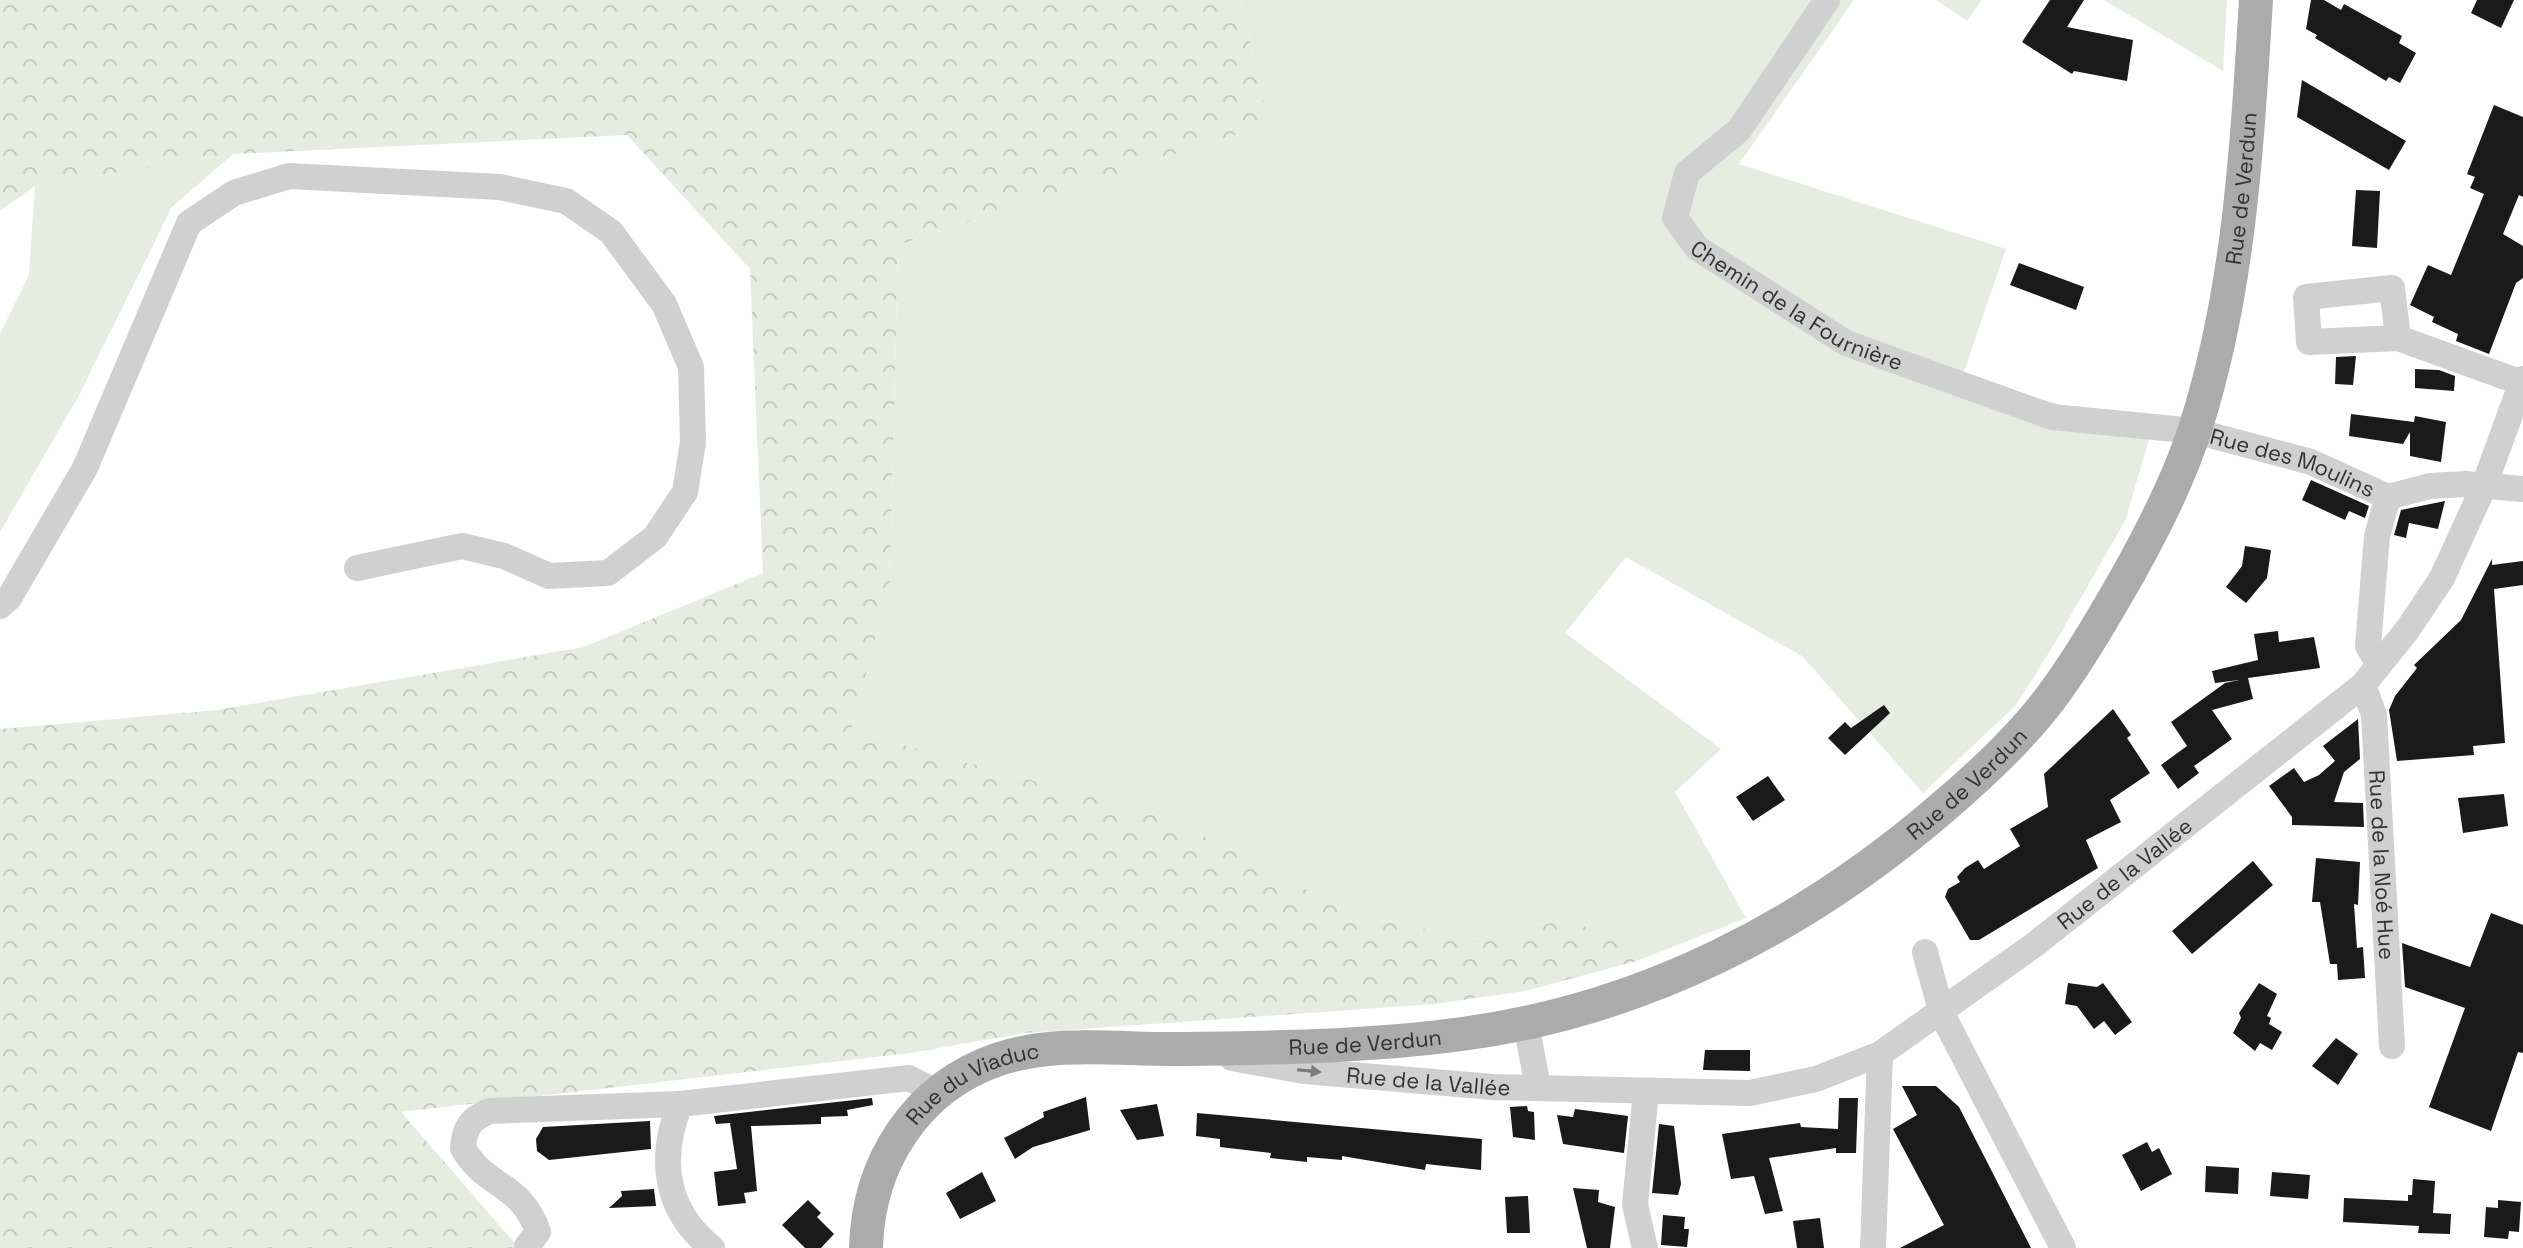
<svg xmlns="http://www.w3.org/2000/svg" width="2523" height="1248" viewBox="0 0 2523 1248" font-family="'Space Grotesk',sans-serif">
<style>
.green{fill:#e6ecdf}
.forest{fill:url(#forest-crowns)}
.building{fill:#1a1a1a}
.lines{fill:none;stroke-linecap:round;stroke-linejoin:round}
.minor{stroke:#d0d0d0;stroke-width:26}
.major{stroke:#ababab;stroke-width:34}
.oneway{fill:#7a7a7a}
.labels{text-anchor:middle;stroke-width:8;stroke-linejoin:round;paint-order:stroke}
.street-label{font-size:22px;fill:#333;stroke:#fff}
</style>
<defs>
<pattern id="forest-crowns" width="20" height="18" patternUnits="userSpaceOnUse" patternTransform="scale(2)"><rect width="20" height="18" fill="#e6ecdf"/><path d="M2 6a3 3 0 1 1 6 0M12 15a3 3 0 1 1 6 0" fill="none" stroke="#c6cbc0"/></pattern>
</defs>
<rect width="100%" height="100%" fill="#fff"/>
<path class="green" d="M1241,0H1854L1739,164L2006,249L1962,377L2075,409L2155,419L2125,521L2055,643L2016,705L1923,793L1802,656L1626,557L1565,633L1721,749L1675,792L1746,918L1637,961L1621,936L1560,921L1476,939L1355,915L1167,817L851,731L890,585L898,245L1269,124Z
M1936,0H1982L1967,21Z
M2104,0H2227L2223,71Z
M233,154L172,207L78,397L0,532V334L29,275L35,186Z"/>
<path class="forest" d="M0,0H1241L1269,124L898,245L890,585L851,731L1167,817L1355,915L1476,939L1560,921L1622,936L1637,961L1525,991L1435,1004L1025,1033L910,1053L401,1112L519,1248H0V729L217,710L584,647L763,573L750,269L627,135L233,154L35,186L0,211Z"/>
<path class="building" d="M2050,0H2084L2067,27L2133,40L2127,81L2074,71L2072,74L2022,42Z
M2311,0H2324L2341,10L2344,4L2402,36L2399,43L2416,53L2400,83L2389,77L2386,81L2315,38L2317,35L2306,29Z
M2477,0H2514L2501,28L2471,13Z
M2302,80L2406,141L2389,170L2297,117Z
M2494,105L2523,117V197L2519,195L2503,234L2523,246V278L2516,283L2489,354L2456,341L2458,334L2432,322L2434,317L2410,305L2428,265L2451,275L2484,194L2470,188L2475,177L2467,174Z
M2356,190L2380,191L2377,248L2352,246Z
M2019,263L2084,287L2076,310L2010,285Z
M2356,356L2353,385L2335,384L2336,357Z
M2415,369L2439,370L2455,376L2454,391L2415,388Z
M2351,414L2414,422L2415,416L2446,422L2441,462L2410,456V432L2403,444L2349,436Z
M2311,480L2369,506L2365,518L2349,511L2345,520L2302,500Z
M2445,501L2438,529L2409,523L2406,538L2394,535L2401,510Z
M2245,546L2271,550L2267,578L2246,603L2226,587L2242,566Z
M2492,559V565L2523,561V585L2494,589L2505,743L2473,746L2474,755L2397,761L2389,710L2395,696L2417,668L2414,665L2461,620Z
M2278,631L2279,642L2314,637L2320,668L2248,678L2253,699L2212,710L2232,739L2194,766L2199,773L2178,789L2161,765L2187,746L2171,722L2225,683L2239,680L2215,683L2212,671L2258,660L2254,634Z
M1884,705L1890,713L1845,755L1828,738L1845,722L1851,728Z
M2113,709L2131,735L2127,738L2150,773L2110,800L2121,822L2086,840L2098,868L1979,940H1970L1945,897L1948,889L1960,882L1957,877L1965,868L1978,860L1984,869L2020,846L2010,829L2048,807L2044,774Z
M2358,719L2360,759L2344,772L2334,802L2363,803L2364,827L2292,825V817L2269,786L2294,768L2304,782L2319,775L2335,761L2323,746Z
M1768,776L1785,800L1753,821L1736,797Z
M2504,794L2508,826L2463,833L2458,798Z
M2316,858L2360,862L2358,905L2354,904L2357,948L2363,947L2365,978L2338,980L2337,964H2330L2320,902H2312Z
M2253,861L2273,885L2192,954L2172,931Z
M2491,913L2523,925V1053L2518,1052L2491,1131L2429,1107L2465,1008L2405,987L2402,943L2470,967Z
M2068,983L2097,987L2103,983L2132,1022L2115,1035L2104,1021L2094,1029L2077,1006L2065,1004Z
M2259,983L2277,994L2267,1016L2271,1018L2269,1024L2282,1032L2272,1050L2260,1043L2255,1051L2233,1033L2241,1018L2239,1013Z
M2336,1038L2358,1054L2338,1085L2312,1066Z
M1705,1050H1750V1071L1703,1070Z
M1902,1086H1936L1959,1107L2031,1248H1900L1944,1225L1893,1129L1917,1115Z
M1086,1097L1090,1130L1033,1147L1015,1159L1004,1138L1044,1117L1043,1112Z
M872,1098L873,1105L847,1110L848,1116L821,1117V1124L751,1126L757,1191L744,1193L746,1203L718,1206L714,1172L737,1169L730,1123L716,1124L714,1116Z
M1839,1098H1858L1856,1153H1836V1148L1769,1158L1783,1211L1765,1214L1754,1176L1731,1179L1722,1134L1800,1123L1801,1127L1838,1129Z
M1157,1104L1164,1136L1137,1140L1120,1110Z
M1527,1106L1528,1111L1534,1112L1535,1140L1513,1137L1510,1107Z
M1575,1109L1628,1116L1624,1153L1563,1144L1557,1115L1573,1117Z
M1197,1113L1482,1139L1481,1170L1426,1164L1425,1170L1342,1156V1160L1307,1157V1162L1270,1158L1271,1153L1220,1147V1139L1196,1136Z
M650,1121L651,1149L549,1160L537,1151L536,1139L543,1127Z
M1659,1124L1674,1126L1681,1184L1678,1195L1652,1193Z
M2147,1142L2152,1152L2159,1148L2172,1174L2141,1191L2122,1155Z
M2206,1166L2239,1168L2238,1194L2205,1192Z
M982,1172L996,1201L960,1219L946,1193Z
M2272,1172L2310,1175L2308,1199L2270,1196Z
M2413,1179L2435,1181L2433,1213L2451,1214L2450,1234L2418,1233L2419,1226L2343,1222L2344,1198L2408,1201V1195H2412Z
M1573,1188L1599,1190L1598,1202L1615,1207L1610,1248H1587Z
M654,1189L656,1206L609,1208L622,1196L621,1191Z
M1528,1196L1530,1233H1507L1505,1197Z
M808,1200L821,1213L817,1217L834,1234L821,1248H805L782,1225Z
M2498,1200L2521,1202L2519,1232L2509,1231L2508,1239L2484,1237L2486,1207L2498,1208Z
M1663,1215L1685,1217L1684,1229H1689L1687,1247L1661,1245Z
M1820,1218L1824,1248H1797L1793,1221Z"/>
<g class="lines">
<g class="minor">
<path id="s1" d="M1827,0L1739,130L1687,173L1675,218L1697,248L1846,343L2052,417L2195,431L2311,462L2388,497L2430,486L2465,484L2523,489"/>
<path d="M2398,338L2392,288L2306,297L2309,342L2398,338L2522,383"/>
<path d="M0,606L9,598L85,468L189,223L234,193L289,176L500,187L566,201L611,232L664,304L691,367L693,442L685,492L655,537L608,573L549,576L504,556L462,546L357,568"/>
<path d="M2379,665L2368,646L2377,536L2388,497"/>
<path id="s2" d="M2363,685L2374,715L2392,1046"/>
<path d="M1925,952L1942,1014L2063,1248"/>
<path d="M1526,1024L1538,1087"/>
<path id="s3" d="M1232,1058L1304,1071L1493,1087L1750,1093L1816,1079L1880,1054L2034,945L2363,685L2408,629L2442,578L2484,486L2523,379"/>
<path d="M527,1246L538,1232C521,1182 485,1188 463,1148C464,1128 471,1118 490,1111L680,1104"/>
<path d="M712,1248C665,1211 658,1158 680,1104L909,1078L936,1092"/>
<path d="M1645,1248L1635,1205L1646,1091"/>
<path d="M1873,1248L1880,1054"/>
</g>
<path class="major" id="s4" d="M866,1248C868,1163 916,1087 999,1059C1054,1041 1114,1049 1171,1049C1267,1048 1366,1047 1462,1034C1643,1010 1805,926 1942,808C1982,774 2024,735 2055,692C2082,655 2106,613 2129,573C2155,526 2180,477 2196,426C2240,288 2247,144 2256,0"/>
</g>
<defs><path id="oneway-solid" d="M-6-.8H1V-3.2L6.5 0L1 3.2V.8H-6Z" transform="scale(2)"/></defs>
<use class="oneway" href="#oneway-solid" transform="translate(1309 1071) rotate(6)"/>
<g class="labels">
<g class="street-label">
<text dy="8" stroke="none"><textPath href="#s4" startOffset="1956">Rue de Verdun</textPath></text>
<text dy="8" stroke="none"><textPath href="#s1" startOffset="424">Chemin de la Fournière</textPath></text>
<text dy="8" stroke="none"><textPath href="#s1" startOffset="950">Rue des Moulins</textPath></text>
<text dy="8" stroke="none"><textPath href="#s4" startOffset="1284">Rue de Verdun</textPath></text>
<text dy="8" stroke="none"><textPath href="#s2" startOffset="182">Rue de la Noé Hue</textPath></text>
<text dy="8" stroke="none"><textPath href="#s3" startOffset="960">Rue de la Vallée</textPath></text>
<text dy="8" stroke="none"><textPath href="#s4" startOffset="614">Rue de Verdun</textPath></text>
<text dy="8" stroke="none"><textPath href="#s3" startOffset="198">Rue de la Vallée</textPath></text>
<text dy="8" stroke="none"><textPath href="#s4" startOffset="212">Rue du Viaduc</textPath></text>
</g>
</g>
</svg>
